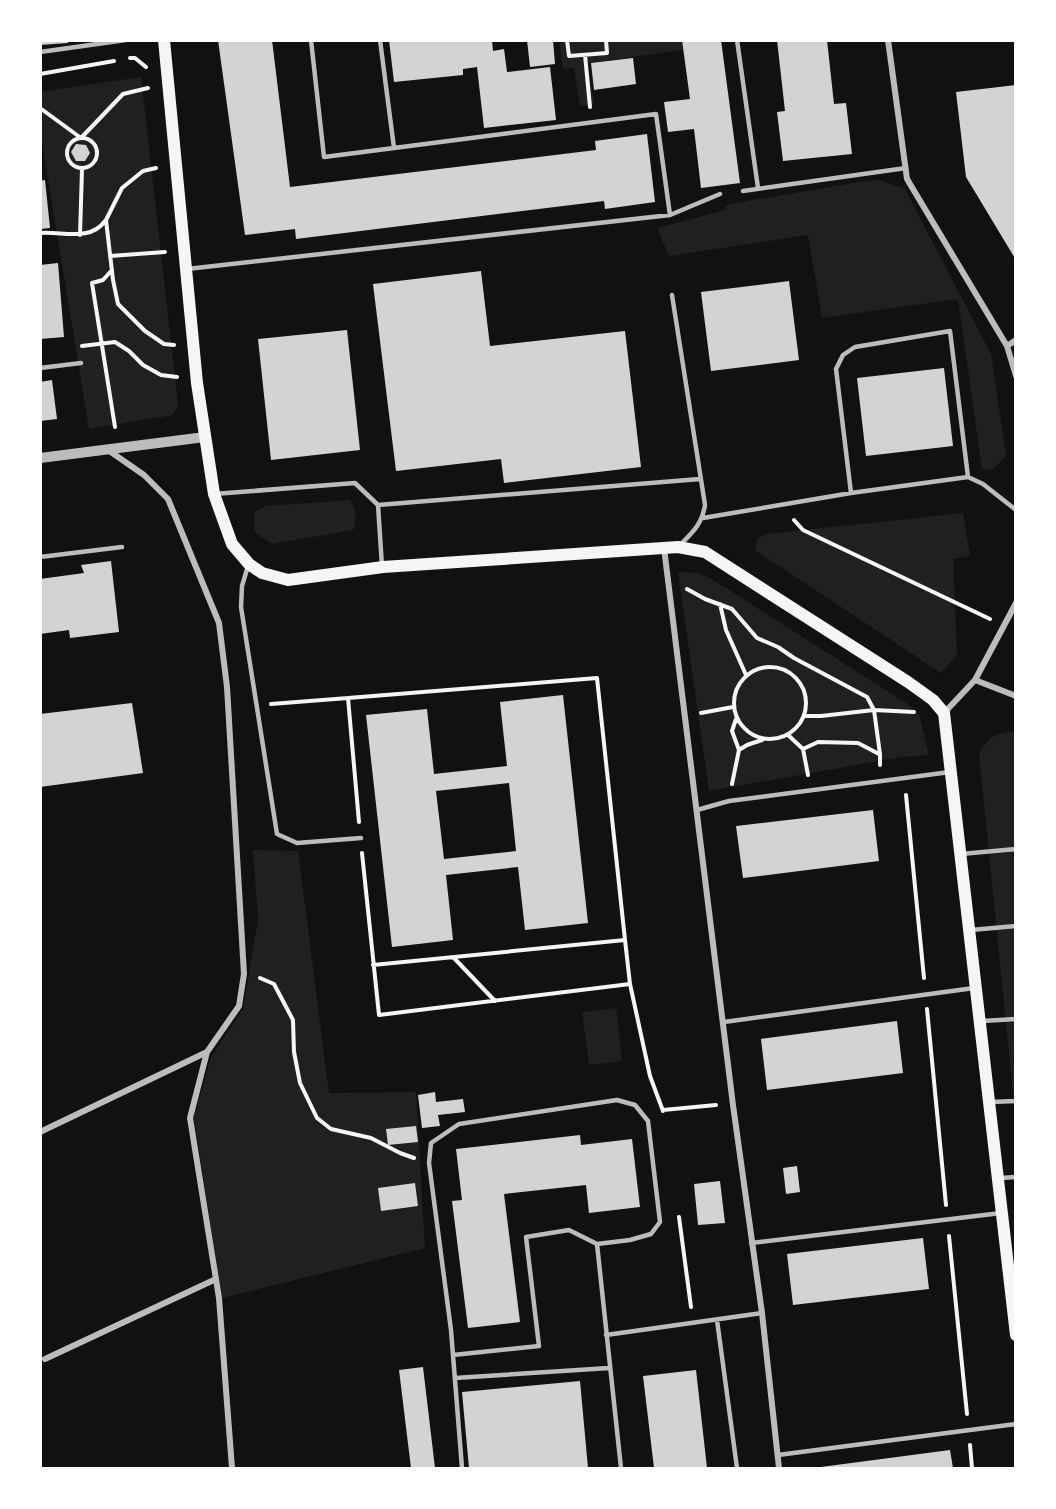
<svg xmlns="http://www.w3.org/2000/svg" width="1056" height="1509" viewBox="0 0 1056 1509" font-family="Merriweather,serif">
<style>
.green{fill:#202020}
.building{fill:#d3d3d3;fill-rule:evenodd}
.lines{fill:none;stroke-linecap:round;stroke-linejoin:round}
.path{stroke:#f5f5f5;stroke-width:4}
.service{stroke:#bcbcbc;stroke-width:4.5}
.minor{stroke:#bcbcbc;stroke-width:6}
.tertiary{stroke:#bcbcbc;stroke-width:10}
.secondary{stroke:#f5f5f5;stroke-width:12}
</style>
<rect width="100%" height="100%" fill="#111"/>
<path class="green" d="M559,41H681L682,50L588,63L594,104L580,106L574,68L563,69Z
M141,77L178,404L173,415L89,429L41,136L40,92Z
M880,180L905,189L991,354L1006,456L992,470L982,469L958,299L822,318L808,235L669,256L657,228L722,211L729,204L859,182Z
M350,500C356,511 357,518 353,530L272,544L254,532L255,512L265,506Z
M963,513L970,556L953,559L957,655L941,673L755,550L757,539L766,534Z
M678,572L698,573L712,579L909,705L919,714L929,755L902,757L709,791Z
M1015,731V1113L979,754C990,735 994,734 1015,731Z
M253,850L298,851L329,1093L416,1092L425,1248L222,1298L194,1118L211,1057L243,1009L258,920Z
M616,1008L622,1061L589,1065L582,1012Z"/>
<path class="building" d="M40,40H68V43L40,45Z
M218,40H272L290,187L596,150L595,141L647,134L655,202L605,209L604,201L296,239L295,229L245,235Z
M389,40H492L493,51L504,49L507,72L550,67L556,120L484,128L477,67L463,69V75L394,82Z
M527,40H553L555,64L530,67Z
M682,40H721L740,183L701,188L694,129L668,132L664,102L690,99Z
M777,40H827L834,104L846,103L852,154L783,161L777,112L785,111Z
M633,58L636,84L594,90L591,63Z
M1016,85V260L966,177L956,92Z
M76,144L86,145L90,153L85,161H76L71,152Z
M45,180L50,228L40,229V181Z
M58,263L64,337L40,339V265Z
M481,271L490,346L625,331L641,467L504,483L501,459L396,471L373,284Z
M789,281L799,360L711,371L701,292Z
M347,330L360,450L271,460L258,339Z
M944,368L953,446L866,456L857,378Z
M52,380L57,419L40,421V382Z
M111,561L119,632L70,638L69,630L40,634V579L84,573L81,565Z
M563,695L588,923L525,930L518,867L446,875L453,940L392,947L366,715L427,709L434,774L507,766L500,702ZM509,783L516,851L444,859L436,791Z
M132,703L143,773L40,787V714Z
M873,810L879,861L743,878L736,826Z
M897,1021L903,1073L767,1090L761,1039Z
M435,1092L436,1102L463,1099L465,1112L438,1115L440,1126L422,1128L418,1095Z
M416,1126L418,1142L388,1145L386,1129Z
M580,1135L581,1145L632,1139L640,1207L589,1213L586,1185L504,1194L520,1322L468,1328L452,1201L462,1200L456,1149Z
M797,1166L800,1192L786,1194L783,1168Z
M720,1181L725,1223L698,1225L694,1184Z
M415,1183L418,1206L381,1211L378,1188Z
M923,1238L929,1289L793,1305L787,1254Z
M423,1367L435,1468H411L399,1370Z
M696,1370L707,1468H654L643,1376Z
M580,1381L588,1468H469L462,1392Z
M950,1450L953,1468H821V1467Z"/>
<g class="lines">
<path class="path" d="M567,40L569,56L607,53L606,40
M585,55L590,107
M130,58H135L146,67
M40,74L114,61
M40,108L81,138L123,94L148,88
M67 153a15 15 0 1 1 30 0a15 15 0 1 1-30 0Z
M156,168L143,171L122,188L106,220L113,280L118,304L145,331L164,344L174,345
M40,233C62,231 90,242 105,221
M80,235L82,169
M110,256L165,252
M112,270L103,280L92,283L115,427
M82,346L115,342L129,351L143,365L161,375L177,377
M794,520L803,530L990,619
M687,589L705,599L732,609L757,638L778,647L794,658L867,697L874,710L880,754V765
M720,604L726,630L746,675
M734 703a36 36 0 1 1 72 0a36 36 0 1 1-72 0Z
M348,698L597,678L625,940
M271,704L348,698L359,822
M701,713L733,707
M804,716H821L874,710L914,712
M788,735L803,749L808,775
M803,749L818,742L858,743L879,754
M739,750L747,745L762,740
M732,784L739,750L732,731L736,719
M906,795L924,978
M362,853L379,1015L630,984L650,1076L663,1111
M454,958L495,1001
M373,965L625,940L630,984
M260,978L274,984L293,1020L294,1052L300,1083L317,1118L331,1129L371,1138L400,1153L414,1158
M927,1009L946,1205
M663,1110L716,1105
M679,1217L691,1307
M949,1236L967,1414
M970,1445L972,1468"/>
<path class="service" d="M311,40L324,157L394,148
M380,40L394,148L656,114L670,215
M737,40L758,188
M40,52L126,40
M743,191L906,168
M187,269L670,215L720,194
M672,295L705,505C702,524 693,532 680,545
M40,368L81,363
M851,493L836,369L843,355L855,347L950,331L968,477
M214,494L355,483L378,505L382,566
M378,505L700,479
M703,518L851,493L968,477L983,484L1016,510
M40,557L122,547
M248,566L242,586L241,607L277,834L297,843L361,838
M697,810L729,801L950,772
M961,854L1016,849
M971,930L1016,926
M982,1021L1016,1019
M724,1022L974,988
M991,1102L1016,1101
M1000,1178L1016,1177
M751,1243L1001,1213
M597,1244L621,1468
M717,1320L737,1468
M606,1335L762,1313
M453,1355L539,1346L526,1237L569,1230L597,1244L630,1240L651,1234L660,1222L648,1121L635,1105L617,1100L459,1124L431,1143L429,1163L451,1330L462,1468
M455,1378L609,1368
M778,1455L1016,1424"/>
<path class="minor" d="M888,40L907,179L1007,346L1016,376
M1007,346L1016,340
M108,450L144,475L168,499L219,623L227,687L244,974L239,1006L207,1052L190,1118L219,1298L232,1468
M664,548L733,1105L762,1313L779,1468
M975,680L1016,696
M944,713L975,680L1016,603
M40,1132L207,1052
M45,1359L216,1279"/>
<path class="tertiary" d="M40,458L205,437"/>
<path class="secondary" d="M164,40L197,383L214,494L232,544L249,564L262,573L288,580L383,567L678,547L705,552L908,682L933,700L944,713L1016,1335"/>
</g>
<rect width="1056" height="1509" fill="none" stroke="#ffffff" stroke-width="84"/>
</svg>
